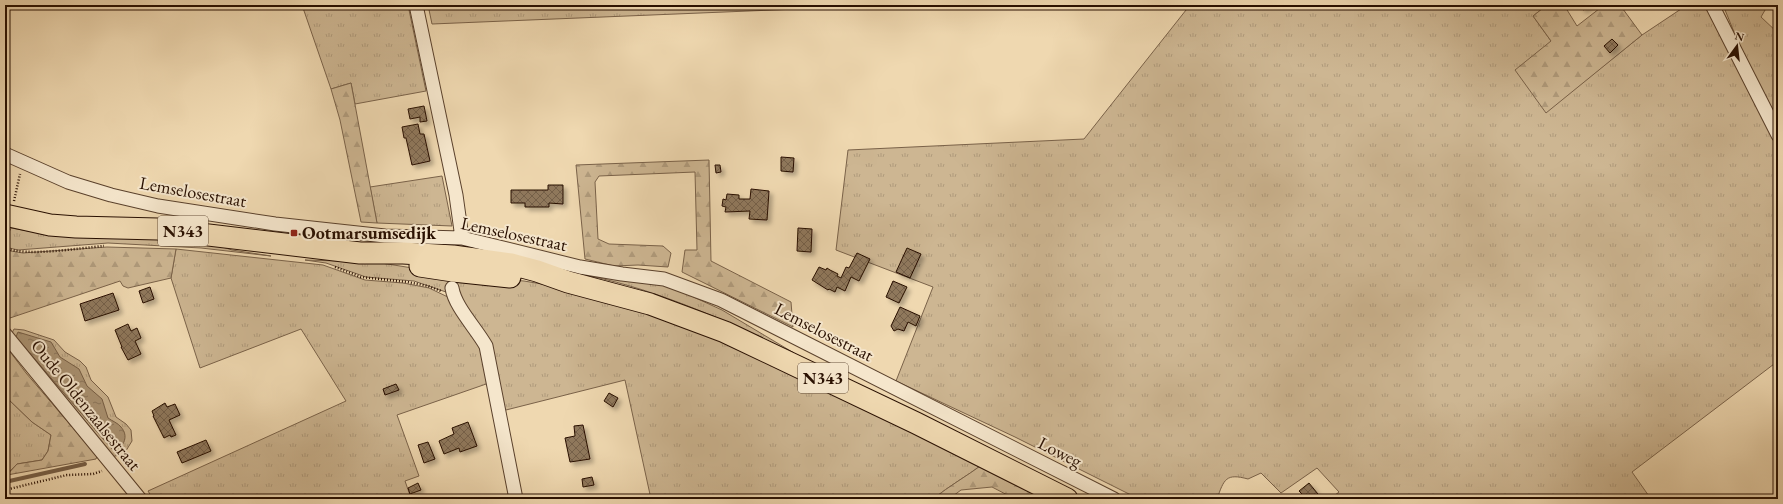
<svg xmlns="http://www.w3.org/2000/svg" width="1783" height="504" viewBox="0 0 1783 504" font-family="'EB Garamond',serif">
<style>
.grass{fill:url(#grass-tufts);stroke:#7a6249}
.forest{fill:url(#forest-firs);stroke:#7a6249}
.water{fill:url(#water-ripples);stroke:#775f46}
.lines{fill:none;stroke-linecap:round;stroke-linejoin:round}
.stream{stroke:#775f46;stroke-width:4}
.building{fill:url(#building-cross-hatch);stroke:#280f00;filter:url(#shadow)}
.minor-casing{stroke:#5a412c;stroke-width:15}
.primary-casing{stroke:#280f00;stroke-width:23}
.path{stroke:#280f00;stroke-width:2.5;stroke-dasharray:1 2;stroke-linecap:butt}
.minor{stroke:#f5e6cc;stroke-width:13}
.primary{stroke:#efd8b0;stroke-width:21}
.poi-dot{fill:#8f2418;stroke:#f5e6cc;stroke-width:1.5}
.labels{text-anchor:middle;stroke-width:4;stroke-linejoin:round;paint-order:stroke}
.shield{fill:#f5e6cc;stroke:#66503d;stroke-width:1}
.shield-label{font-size:17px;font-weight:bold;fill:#280f00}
.street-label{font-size:18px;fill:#280f00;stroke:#f5e6cc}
.poi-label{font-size:18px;font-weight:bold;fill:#280f00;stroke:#f5e6cc;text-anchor:start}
</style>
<defs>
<pattern id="grass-tufts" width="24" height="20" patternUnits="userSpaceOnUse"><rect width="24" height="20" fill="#cdb692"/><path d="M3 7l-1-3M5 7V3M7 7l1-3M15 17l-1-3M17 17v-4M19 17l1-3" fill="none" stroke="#b09b7c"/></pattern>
<pattern id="forest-firs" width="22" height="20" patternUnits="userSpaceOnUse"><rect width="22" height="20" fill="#cdb692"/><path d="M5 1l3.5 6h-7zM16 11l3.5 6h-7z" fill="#b09b7c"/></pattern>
<pattern id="water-ripples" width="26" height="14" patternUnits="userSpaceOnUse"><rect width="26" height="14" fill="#ab9474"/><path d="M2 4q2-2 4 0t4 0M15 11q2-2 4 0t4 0" fill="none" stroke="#8b775d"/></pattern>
<pattern id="building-cross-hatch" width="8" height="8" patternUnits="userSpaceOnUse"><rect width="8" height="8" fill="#8f785c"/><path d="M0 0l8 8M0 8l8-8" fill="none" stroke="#75614a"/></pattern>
<filter id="shadow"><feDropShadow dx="3.5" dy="3.5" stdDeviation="2" flood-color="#0004"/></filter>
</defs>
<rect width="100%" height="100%" fill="#efd8b0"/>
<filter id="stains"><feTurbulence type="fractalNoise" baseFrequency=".005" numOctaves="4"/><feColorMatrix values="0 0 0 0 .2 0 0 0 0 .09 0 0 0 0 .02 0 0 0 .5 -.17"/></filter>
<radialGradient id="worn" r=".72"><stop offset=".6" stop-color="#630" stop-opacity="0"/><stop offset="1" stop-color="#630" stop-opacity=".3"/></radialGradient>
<path class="grass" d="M302,5H408L426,91L355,104L351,83L331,89Z
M428,5H895L432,24Z
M1190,5H1547L1533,16L1551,41L1546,112L1642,35L1687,5H1706L1728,51L1778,146V361L1632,472L1651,499H1330L1339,492L1317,468L1281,493L1261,473L1248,479C1226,473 1224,479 1217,499H1139L1015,437L896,381L933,287L836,250L848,150L1084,139Z
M1723,5H1768L1761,17L1778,33V120L1743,54Z
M442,176L452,226L377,223L370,187Z
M11,228L40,233L201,240L232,250L271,256L201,248L108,243L18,250L5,247V241Z
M176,249L323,265L365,280L403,283L429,288L450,298L480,342L489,383L397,415L419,476L405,481L411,498L408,499H153L148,491L346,401L301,329L200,368L171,278Z
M305,260L375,262L450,274V290L446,292L414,281L366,277L326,263Z
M455,275L524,281L571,289L708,332L983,464C967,476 949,486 933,499H651L625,380L502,411L468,313L455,283Z
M590,276L664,285L687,294L722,310L794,353C728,322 662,291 590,276Z
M14,329L24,330L54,340L65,352L80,361L86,367L91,380L108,397L116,417L126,424L131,430L132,441L124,454L111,457L10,337Z
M5,396L32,422L51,435L48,451L42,460L17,464L5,476Z"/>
<path class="forest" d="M1547,5H1564L1577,26L1604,5H1620L1642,35L1546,113L1515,70L1551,41L1533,16Z
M351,83L377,223L361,222L340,120L331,89Z
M709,160L711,261L791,302L793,327L682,272L685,250H697L695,172L599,176L595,182L598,239L609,244L663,246L671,253L668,267L638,265L614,266L585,259L576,165Z
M107,247L176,249L171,278L128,288L123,286L120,281L7,319L5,317V250L23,253Z
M5,345L26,373L97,456L96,459L7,475L17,464L42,460L48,451L51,435L32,422L5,396Z
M983,464L1054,499H1015L992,487L961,490L949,499H933C949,486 967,476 983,464Z"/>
<path class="water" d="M18,332L51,342L60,357L79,369L87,386L102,399L108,418C112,421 118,423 121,427C129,436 124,446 115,452L104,440L16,337Z"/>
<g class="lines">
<path class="stream" d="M5,482L85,464"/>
</g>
<path class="building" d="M1580,5H1592L1583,10Z
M1612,39L1618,45L1610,53L1604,46Z
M424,106L427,121L420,122V117L410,119L408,109Z
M418,124L420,134H424L430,161L412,165L406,138H404L402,127Z
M781,157L794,158L793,172L781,171Z
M715,165H720L721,172L716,173Z
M548,185H563V204L549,203V207H525V203H511V190H548Z
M751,189L769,191L767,220L749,219L750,211L725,212L726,207L722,206L723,199L726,200L727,194L739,195V199H750Z
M798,228L812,229L811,252L797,251Z
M907,248L921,254L910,278L896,272Z
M857,253L870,259L859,281L851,277L845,291L837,287L835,292L829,289L828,290L812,280L819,267L826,270L827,268L830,270L838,274L837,276L841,278L846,267L849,268Z
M893,281L907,287L899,303L886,297Z
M150,287L154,299L143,303L139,291Z
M113,293L119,310L85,321L80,304Z
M900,307L920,316L916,326L908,322L904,331L898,329L894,331L891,326Z
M128,324L131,331L137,328L141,338L135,341L141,354L128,360L121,347H122L115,330Z
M396,384L399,390L385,395L383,389Z
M609,393L618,398L613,407L604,401Z
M165,403L167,407L175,404L180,415L169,420L176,435L171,437L170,435L164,438L153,416H154L152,411Z
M468,422L477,446L460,452L459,448L444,454L439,441L454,434L452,428Z
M583,425L590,459L570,462L565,438L575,436L574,426Z
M206,440L211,451L182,463L177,452Z
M428,442L435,459L424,463L418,445Z
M592,477L594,485L583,487L582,479Z
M418,483L421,490L410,494L408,488Z
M1309,483L1322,499H1295L1302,494L1299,491Z"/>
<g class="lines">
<defs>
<path id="minor" d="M416,5L456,195L462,238
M1712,5L1778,135
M5,154L68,182L111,195L158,206L275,224L385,236L462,238L580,267L622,274L664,279L721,300L1114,499
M452,288C455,307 476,328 486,346L516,499
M5,334L140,499"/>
<path id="primary" d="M5,215L50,225L76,227L158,229L360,253H403L453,256L511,264L537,271L568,282L650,304L725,332L916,423L1067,499
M420,266L453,271L510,277"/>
</defs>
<use href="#minor" class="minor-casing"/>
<use href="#primary" class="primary-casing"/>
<path class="path" d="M14,201L20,174
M5,248C28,257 78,248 104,246
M335,267L361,277L407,282L428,286L441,291
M5,490L67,475L93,474L102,471"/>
<use href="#minor" class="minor"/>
<use href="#primary" class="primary"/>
</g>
<rect class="poi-dot" x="290" y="229" width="8" height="8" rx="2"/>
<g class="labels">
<g class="shield">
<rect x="158" y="216" width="50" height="30" rx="3"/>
<rect x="798" y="363" width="50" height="30" rx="3"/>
</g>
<g class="shield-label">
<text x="183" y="237">N343</text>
<text x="823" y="384">N343</text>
</g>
<g class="street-label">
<text transform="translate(193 192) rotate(10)" y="6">Lemselosestraat</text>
<text transform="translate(514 234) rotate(12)" y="6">Lemselosestraat</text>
<text transform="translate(824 332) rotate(27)" y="6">Lemselosestraat</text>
<text transform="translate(86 405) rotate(51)" y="6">Oude Oldenzaalsestraat</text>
<text transform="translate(1060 452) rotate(27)" y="6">Loweg</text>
</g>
<g class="poi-label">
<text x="302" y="239">Ootmarsumsedijk</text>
</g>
</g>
<rect width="1783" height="504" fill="none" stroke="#efd8b0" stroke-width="20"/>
<rect x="6" y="6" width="1771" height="492" fill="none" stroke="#280f00" stroke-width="2"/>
<rect x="10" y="10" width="1763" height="484" fill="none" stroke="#280f00"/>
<g transform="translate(1737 46) rotate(15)" stroke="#f5e6cc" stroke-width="3" paint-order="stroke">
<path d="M0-3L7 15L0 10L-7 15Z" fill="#280f00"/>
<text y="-6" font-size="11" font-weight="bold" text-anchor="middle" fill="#280f00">N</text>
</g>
<rect width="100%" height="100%" filter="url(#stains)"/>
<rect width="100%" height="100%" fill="url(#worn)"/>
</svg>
